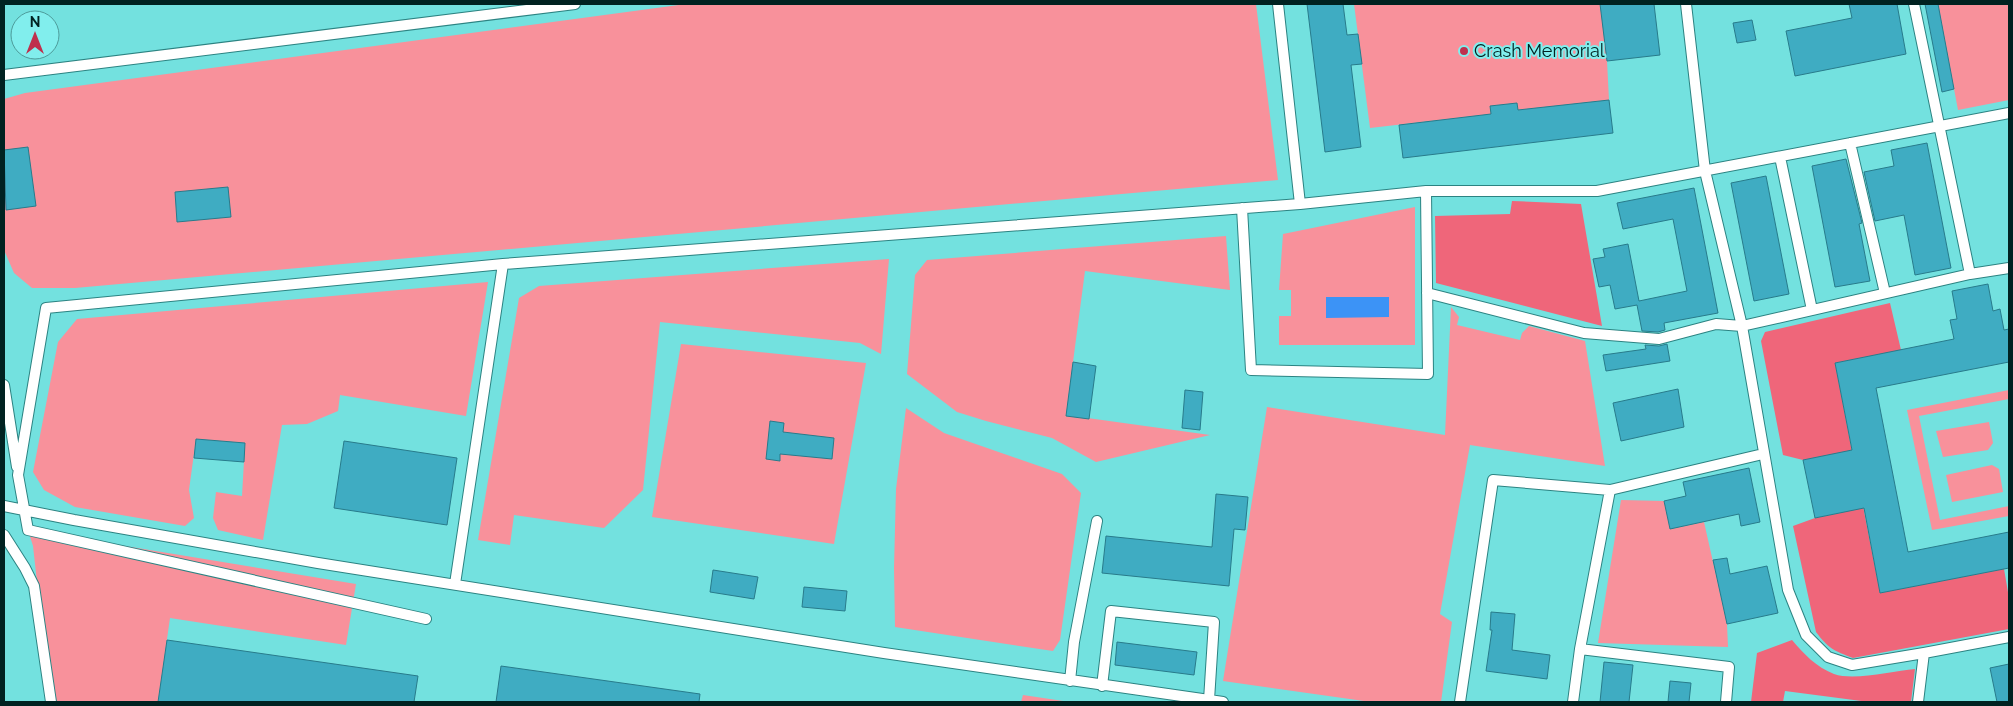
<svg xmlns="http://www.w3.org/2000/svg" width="2013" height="706" viewBox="0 0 2013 706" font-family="Raleway,sans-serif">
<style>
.green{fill:#f8919b}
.forest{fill:#ef667a}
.water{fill:#3c93f6}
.building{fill:#3facc2;stroke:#287b8b}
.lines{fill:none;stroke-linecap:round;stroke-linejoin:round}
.lane-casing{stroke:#2c8382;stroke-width:12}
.lane{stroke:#fff;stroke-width:10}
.poi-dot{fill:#bf2f4d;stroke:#81eeed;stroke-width:2}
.labels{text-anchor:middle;stroke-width:4;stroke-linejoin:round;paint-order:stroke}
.poi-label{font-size:18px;fill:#002221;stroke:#81eeed;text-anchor:start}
</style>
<rect width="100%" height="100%" fill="#73e1df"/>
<path class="green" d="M686,4H1256L1278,180L75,288H32L14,273L4,250V99L25,93Z
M1354,4H1600L1607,61L1609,100L1518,110L1517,103L1491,106V114L1370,128Z
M1938,4H2009V100L1958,110Z
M1415,207V345H1279V316H1291V290H1279L1283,234Z
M1226,236L1230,290L1085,271L1066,415L1210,435L1096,462L1052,438L986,421L957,412L907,374L915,275L927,260Z
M889,259L881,354L860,343L660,322L643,490L604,528L514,515L510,545L478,540L519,298L539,286Z
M488,282L466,416L340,395L338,411L307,424L282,425L263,540L218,530L213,518L216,492L242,496L245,443L196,439L189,490L194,518L185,526L75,507L44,490L33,472L58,342L77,319Z
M1451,307L1459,317L1457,325L1520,340L1522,333L1529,326L1585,341L1605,466L1470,445L1440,614L1452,622L1441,702H1371L1223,681L1267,407L1445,435Z
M681,344L866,363L834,544L652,517Z
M2009,390V399L1919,416L1940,520L2009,506V516L1932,530L1907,410Z
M906,408L944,433L1062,474L1081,493L1060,640L1053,651L895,627L894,568L896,489Z
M1989,422L1993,443L1988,450L1943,457L1936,431Z
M1992,465L1999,469L2003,492L1952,502L1946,475Z
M1621,500L1664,501L1670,529L1704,522L1727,624L1728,647L1598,643Z
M28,530L356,584L346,645L170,618L158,702H56L40,609L33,546Z
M1023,695L1070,702H1021Z"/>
<path class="forest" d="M1512,201L1581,204L1602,326L1436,283L1435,216L1510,214Z
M1890,303L1901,350L1835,363L1854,462L1829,455L1803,460L1783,455L1761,341L1765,332Z
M1861,496L1880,593L2004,569L2009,598V629L1853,658C1834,651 1828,648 1816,632L1793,526L1815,518L1840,513Z
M1792,640C1804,654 1816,667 1834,674C1854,681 1893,671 1915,669L1911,702H1869L1785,691L1783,702H1751L1757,653Z"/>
<path class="water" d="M1326,297H1389V317L1326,318Z"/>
<path class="building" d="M1307,4H1343L1347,35L1358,34L1362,64L1351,65L1361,147L1325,152Z
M1600,4H1654L1660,55L1607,61Z
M1849,4H1897L1906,54L1795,76L1786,31L1852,18Z
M1925,4H1938L1954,89L1942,92Z
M1752,20L1756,40L1737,43L1733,23Z
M1609,100L1613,133L1403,158L1399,125L1491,114L1490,106L1517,103L1518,110Z
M1927,143L1951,268L1915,275L1904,215L1875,221L1864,172L1894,166L1891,150Z
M28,147L36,206L6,210L4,150Z
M1846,159L1862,223L1859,224L1870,281L1835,287L1812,166Z
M1766,176L1789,294L1754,301L1731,183Z
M228,187L231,217L177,222L175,192Z
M1694,188L1718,313L1664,323L1665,330L1658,332L1642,331L1637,305L1615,309L1610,285L1599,287L1593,259L1605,257L1603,249L1628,244L1639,301L1687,291L1673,219L1623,229L1617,203Z
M1988,284L1993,311L2000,309L2004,330L2009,329V362L1876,388L1908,552L2009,532V568L1880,593L1864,508L1815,518L1803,460L1852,450L1835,363L1954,339L1950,320L1957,319L1952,291Z
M1667,344L1670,361L1606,371L1603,355L1646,349L1645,345L1659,346Z
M1073,362L1096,366L1089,419L1066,416Z
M1678,389L1684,427L1621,441L1613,403Z
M1185,390L1203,392L1200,430L1182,428Z
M770,421L784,423L783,432L834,438L832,459L780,454V461L766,459Z
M196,439L245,443L244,462L194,458Z
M344,441L457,458L447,525L334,508Z
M1749,468L1760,522L1741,526L1739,514L1670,529L1664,501L1686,496L1683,482Z
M1216,494L1248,497L1245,530L1234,529L1229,586L1102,573L1106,536L1212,547Z
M1727,558L1730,574L1767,566L1778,613L1727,624L1713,560Z
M713,570L758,577L754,599L710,592Z
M804,587L847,591L845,611L802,607Z
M1491,612L1515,614L1512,650L1550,655L1547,679L1486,671L1492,630H1490Z
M167,640L418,676L414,702H158Z
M1117,642L1197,652L1194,675L1115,665Z
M1604,662L1633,665L1629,702H1600Z
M2009,664V702H1997L1990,668Z
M501,666L700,694L699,702H496Z
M1670,681L1691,683L1689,702H1668Z"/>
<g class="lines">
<defs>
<path id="lane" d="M1278,4L1300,204
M1686,4L1705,171L1742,326L1788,590L1806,635L1828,657L1852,665L1924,653L2009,637
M1914,4L1970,274
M4,75L575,4
M1850,143L1885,293
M1780,157L1812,310
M1242,208L1251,370L1428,374L1426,191
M1427,293L1584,333L1659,339L1716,324L1742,326L1970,274L2009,268
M4,385L17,467
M4,506L74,520L318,563L884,653L1223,702
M4,535L25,568L34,586L51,702
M455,584L503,264
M426,619L28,530L18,475L46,308L503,264L1300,204L1426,191H1597L2009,113
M1580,649L1729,667L1726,702
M1070,681L1074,642L1097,521
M1102,686L1111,611L1214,622L1209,700
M1460,702L1493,480L1610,490
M1573,702L1580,649L1610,490L1763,454
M1918,702L1924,653"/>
</defs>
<use href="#lane" class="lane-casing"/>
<use href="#lane" class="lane"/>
</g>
<circle class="poi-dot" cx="1464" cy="51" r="5"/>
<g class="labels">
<g class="poi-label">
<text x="1474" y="57">Crash Memorial</text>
</g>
</g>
<rect width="2013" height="706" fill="none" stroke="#002221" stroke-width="10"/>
<g transform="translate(35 35)"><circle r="24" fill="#81eeed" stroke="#4d9c9b"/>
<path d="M0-4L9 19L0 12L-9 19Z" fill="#bf2f4d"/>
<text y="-8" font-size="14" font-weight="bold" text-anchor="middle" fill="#002221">N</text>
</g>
</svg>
